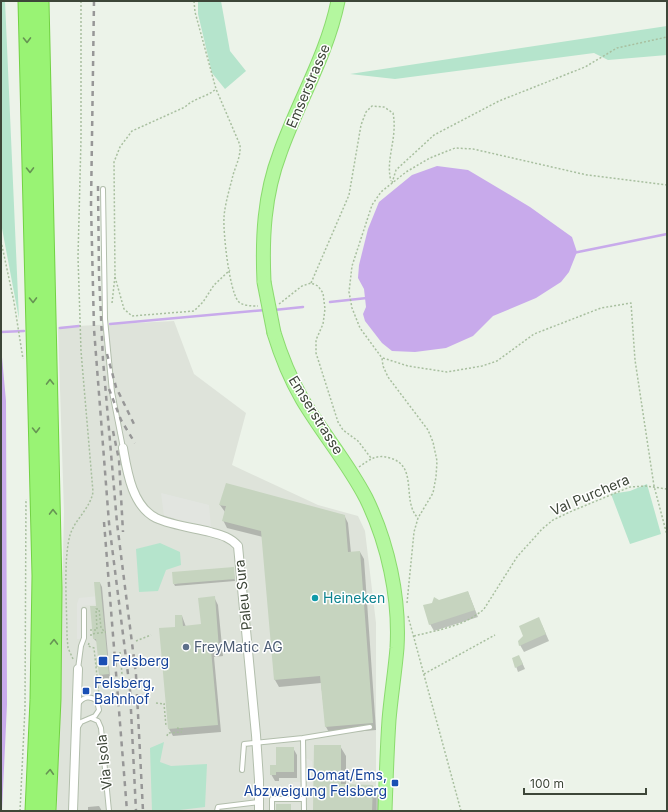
<svg xmlns="http://www.w3.org/2000/svg" width="668" height="812" viewBox="0 0 668 812" font-family="Inter,sans-serif">
<style>
.industrial{fill:#dee3da}
.green{fill:#b5e4cc}
.parking{fill:#e2e5e0}
.water{fill:#c8aaeb}
.shadow{fill:#0003}
.lines{fill:none;stroke-linecap:round;stroke-linejoin:round}
.stream{stroke:#c8aaeb;stroke-width:2.5}
.building{fill:#c6d4bf}
.service-casing{stroke:#b2beac;stroke-width:6}
.minor-casing{stroke:#b2beac;stroke-width:10}
.primary-casing{stroke:#8bdb6f;stroke-width:15}
.motorway-casing{stroke:#72d244;stroke-width:17}
.path{stroke:#a8bf9f;stroke-width:1.5;stroke-dasharray:2 2;stroke-linecap:butt}
.service{stroke:#fff;stroke-width:4}
.minor{stroke:#fff;stroke-width:8}
.primary{stroke:#b4f79f;stroke-width:13}
.motorway{stroke:#99f374;stroke-width:15}
.rail{stroke:#979797;stroke-width:2.5;stroke-dasharray:5 5;stroke-linecap:butt}
.primary-bridge-casing{stroke:#8bdb6f;stroke-width:15;stroke-linecap:butt}
.primary-bridge{stroke:#b4f79f;stroke-width:13}
.oneway{stroke:#669453}
.culture-dot{fill:#0f9aa8;stroke:#fff;stroke-width:1.5}
.service-dot{fill:#5c6f8a;stroke:#fff;stroke-width:1.5}
.transit-dot{fill:#1a4fb4;stroke:#fff;stroke-width:1.5}
.labels{text-anchor:middle;stroke-width:3;stroke-linejoin:round;paint-order:stroke}
.street-label{font-size:14px;fill:#3d4638;stroke:#fff}
.culture-label{font-size:14px;fill:#0d838f;stroke:#fff;text-anchor:start}
.service-label{font-size:14px;fill:#4e5e75;stroke:#fff;text-anchor:start}
.transit-label{font-size:14px;fill:#164399;stroke:#fff;text-anchor:start}
</style>
<rect width="100%" height="100%" fill="#ecf3e9"/>
<path class="industrial" d="M174,321L194,374L246,413L232,465L318,505L358,516L365,531L376,623V811H57L64,512L58,327Z"/>
<path class="green" d="M1,1H5L19,319L1,223Z
M198,1H221L230,51L246,71L225,89L212,73L198,14Z
M667,26V55L608,60L594,53L395,79L350,74Z
M647,484L661,534L630,544L611,494L630,491Z
M160,543L180,552L181,565L166,570L158,591L139,592L136,549Z
M164,742L160,762L171,766L207,764L205,807L171,811H152L150,748Z"/>
<path class="parking" d="M161,493L209,505L211,527L164,516Z
M99,596L100,604L82,606V639H77V604L79,598Z
M306,758L312,761L313,794L307,792Z
M293,782H301V796L270,797L267,790H293Z"/>
<path class="water" d="M437,166L468,170L530,207L572,237L577,252L569,272L561,282L536,298L493,316L473,336L446,348L415,352L392,351L382,343L365,321L363,314L366,307L364,289L358,278L359,265L368,229L379,202L412,175Z
M1,346L6,401L7,704L2,811Z"/>
<path class="shadow" d="M220,505L344,515L348,523L351,553L360,552L364,559L376,730L330,734L326,727L321,683L279,687L275,680L263,537L227,528L223,520L225,512Z
M233,568L235,581L175,586L174,584Z
M100,583L102,587L110,678L102,679L100,675L98,643L94,639Z
M468,592L478,617L434,631L430,624L439,601Z
M214,597L218,605L223,656L214,657L221,732L173,736L169,729L176,628L182,616L186,627L202,625Z
M542,625L549,641L524,652L520,645L525,636Z
M513,658L521,660L525,669L518,672Z
M340,746L346,756V785L373,786L378,796V811H314Z
M293,748L297,755V778H279V781H275L271,774Z
M99,806L102,811H88V807Z"/>
<g class="lines">
<path class="stream" d="M573,253L667,234
M330,302L367,298
M274,310L303,307
M110,324L265,310
M60,328L79,326
M1,332L24,331"/>
</g>
<path class="building" d="M226,483L345,515L348,552L360,551L373,723L325,727L320,676L274,680L261,531L222,521L226,506L219,505Z
M234,567L235,579L173,584L172,572Z
M94,582H100L109,674L99,675L98,667H96V658H98L96,639H93L90,606H96Z
M468,591L475,610L429,625L423,605L432,603L434,597L439,600Z
M215,596L219,649L211,650L218,725L168,729L159,628L175,627V615H182L183,626L201,624L198,598Z
M539,617L546,634L519,646L518,641L523,636L519,626Z
M519,655L523,664L515,668L512,658Z
M314,745H341V784L373,785L372,811H313Z
M276,747H294V772H276V775H270V765H276Z
M276,804H291V811H276Z"/>
<g class="lines">
<defs>
<path id="service" d="M103,189L105,319L112,392L123,448
M78,669L81,646L84,638V610
M91,718L98,721L101,728L109,811
M78,727L81,722L95,716L99,710L97,701C90,695 83,697 78,704
M303,738L370,727
M242,770L244,744L303,738L304,811
M217,811L218,807L259,802
M272,811V799H304"/>
<path id="minor" d="M123,448C127,471 132,506 156,518C171,525 194,528 210,532C221,535 230,537 238,546L256,735L259,780V811
M73,811L78,669"/>
<path id="primary" d="M264,282C262,238 264,195 280,153C298,102 327,55 338,1
M274,333C281,356 290,378 302,399C322,433 348,463 366,498C388,543 400,598 397,648C395,672 391,696 389,720C387,750 386,781 385,811"/>
<path id="motorway" d="M26,1L40,576L38,700L33,811
M41,1L54,588L53,699L48,811"/>
</defs>
<use href="#service" class="service-casing"/>
<use href="#minor" class="minor-casing"/>
<use href="#primary" class="primary-casing"/>
<use href="#motorway" class="motorway-casing"/>
<path class="path" d="M194,1L195,12L216,89L240,145C241,156 236,165 233,175C230,188 225,203 224,217C223,232 229,289 238,301C242,306 252,306 258,306
M392,183L396,170L434,135L499,101L585,67L617,48L667,37
M1,241L14,302L23,359
M115,277L124,309L132,316L194,311L203,302L214,285L230,270
M311,283L349,195L361,125L366,112L372,106L384,107L393,113C398,138 385,159 391,181
M112,303L115,276L114,162L120,147L132,131L185,107C194,98 207,97 216,89
M279,304L302,286L311,283L318,286L323,293L325,309L323,324L316,340V353L338,422L343,430L358,441L371,458
M383,358L408,366L447,372L482,366L497,361L534,334L601,308L631,303L635,360L654,486L667,535
M359,467C370,459 377,454 390,458C419,466 401,501 418,518
M407,603L414,532L418,518L433,493L436,477L437,461L433,442L428,430L388,377L383,366L382,358L360,328L352,308L349,292L352,266L372,205L381,192L406,172L430,158L455,148L473,149L587,175L667,185
M408,616L461,811
M90,630H97L96,609H99L101,628L105,632
M91,636V634L106,632
M414,636C438,630 465,626 484,609L517,557L542,529L553,520L572,511L630,487L646,486L667,489
M136,641L151,635
M89,643L88,646L94,648L99,695
M120,652L123,685
M73,659L68,648L67,636C67,608 63,561 70,535C75,519 90,509 93,492L81,351L78,257L81,140V1
M424,674L495,635
M119,685H128
M156,703L164,704
M165,704H164L166,726H167
M177,728L182,729V732
M167,736L168,733L182,732
M20,811L25,708L26,499"/>
<use href="#service" class="service"/>
<use href="#minor" class="minor"/>
<use href="#primary" class="primary"/>
<use href="#motorway" class="motorway"/>
<path class="rail" d="M94,1L91,205L94,329L109,523L130,690L136,811
M98,186L99,275L103,360L117,523L136,675L143,811
M107,354L116,387L134,424
M109,389L121,420L135,443
M113,431L119,460L123,532
M104,522L127,811"/>
<defs>
<path id="primary-bridge" d="M264,282L274,333"/>
</defs>
<use href="#primary-bridge" class="primary-bridge-casing"/>
<use href="#primary-bridge" class="primary-bridge"/>
</g>
<defs><path id="oneway-chevron" d="M-2-3.5L2.5 0L-2 3.5" fill="none" stroke-width="1.6" stroke-linecap="round" stroke-linejoin="round"/></defs>
<g class="oneway">
<use href="#oneway-chevron" transform="translate(27 40) rotate(89)"/>
<use href="#oneway-chevron" transform="translate(30 170) rotate(89)"/>
<use href="#oneway-chevron" transform="translate(33 300) rotate(89)"/>
<use href="#oneway-chevron" transform="translate(50 382) rotate(-91)"/>
<use href="#oneway-chevron" transform="translate(36 430) rotate(89)"/>
<use href="#oneway-chevron" transform="translate(53 512) rotate(-91)"/>
<use href="#oneway-chevron" transform="translate(54 642) rotate(-89)"/>
<use href="#oneway-chevron" transform="translate(50 772) rotate(-87)"/>
</g>
<circle class="culture-dot" cx="315" cy="598" r="4"/>
<circle class="service-dot" cx="186" cy="647" r="4"/>
<g class="transit-dot">
<rect x="98" y="656" width="10" height="10" rx="2"/>
<rect x="82" y="687" width="8" height="8" rx="2"/>
<rect x="391" y="779" width="8" height="8" rx="2"/>
</g>
<g class="labels">
<g class="street-label">
<text transform="translate(308 86) rotate(-67)" y="5">Emserstrasse</text>
<text transform="translate(316 415) rotate(58)" y="5">Emserstrasse</text>
<text transform="translate(590 495) rotate(-23)" y="5">Val Purchera</text>
<text transform="translate(243 595) rotate(-96)" y="5">Paleu Sura</text>
<text transform="translate(104 762) rotate(-96)" y="5">Via Isola</text>
</g>
<g class="culture-label">
<text x="323" y="603">Heineken</text>
</g>
<g class="service-label">
<text x="194" y="652">FreyMatic AG</text>
</g>
<g class="transit-label">
<text x="112" y="666">Felsberg</text>
<text x="94" y="688">Felsberg,<tspan x="94" dy="16">Bahnhof</tspan></text>
<text x="387" y="780" text-anchor="end">Domat/Ems,<tspan x="387" dy="16">Abzweigung Felsberg</tspan></text>
</g>
</g>
<rect width="668" height="812" fill="none" stroke="#3d4638" stroke-width="4"/>
<path d="M524 788v6h122v-6" fill="none" stroke="#3d4638" stroke-width="2"/>
<text x="530" y="788" font-size="12" fill="#3d4638" stroke="#ffffff" stroke-width="3" paint-order="stroke">100 m</text>
</svg>
